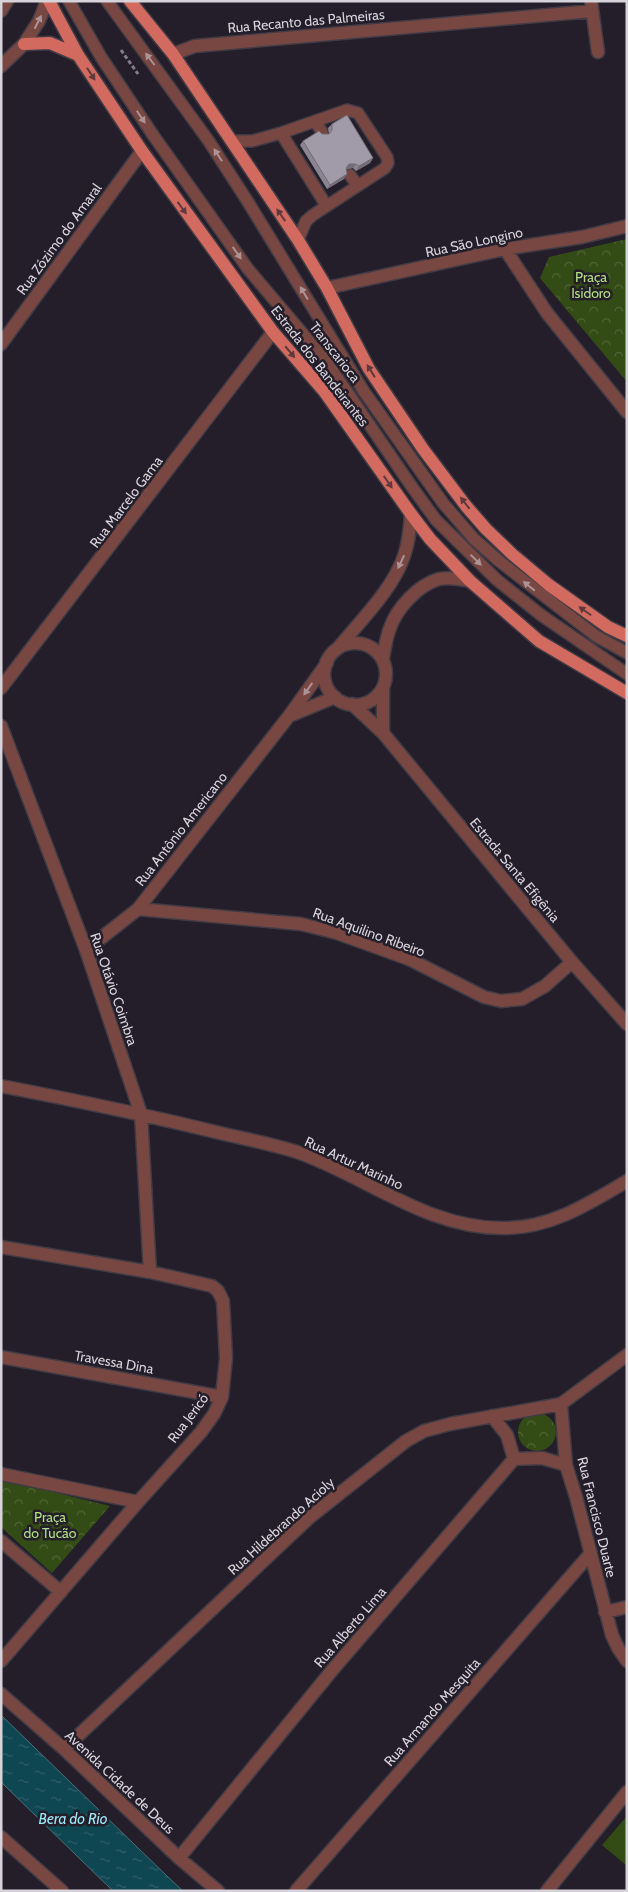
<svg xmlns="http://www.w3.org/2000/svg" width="628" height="1892" viewBox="0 0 628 1892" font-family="Cabin,sans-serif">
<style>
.grass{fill:#334c15}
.park{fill:url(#park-crowns)}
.water{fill:url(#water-ripples);stroke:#4a707a}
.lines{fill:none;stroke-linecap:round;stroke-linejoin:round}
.service-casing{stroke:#403b45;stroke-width:14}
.minor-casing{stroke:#403b45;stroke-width:15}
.tertiary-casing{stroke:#403b45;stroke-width:15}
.primary-casing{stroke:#403b45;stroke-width:15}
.path{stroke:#837f88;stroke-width:3;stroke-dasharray:4 2.5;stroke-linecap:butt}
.service{stroke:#794742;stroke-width:11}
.minor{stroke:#794742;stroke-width:12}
.tertiary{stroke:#794742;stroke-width:12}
.primary{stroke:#d26a60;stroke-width:12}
.wall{fill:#8a8591}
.shaded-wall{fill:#716c76}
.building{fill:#a19ba9;stroke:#716c76}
.oneway{fill:#ac9496}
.oneway2{fill:#60393c}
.labels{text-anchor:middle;stroke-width:5;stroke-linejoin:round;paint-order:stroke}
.street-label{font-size:14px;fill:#d6d3da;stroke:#231e29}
.park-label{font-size:14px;fill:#b1de84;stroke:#231e29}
.water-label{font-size:15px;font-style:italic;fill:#9ee7f8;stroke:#231e29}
</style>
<defs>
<pattern id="park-crowns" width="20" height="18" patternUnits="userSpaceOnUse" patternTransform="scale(1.25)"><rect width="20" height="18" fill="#334c15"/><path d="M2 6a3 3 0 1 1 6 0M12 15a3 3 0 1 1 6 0" fill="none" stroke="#506536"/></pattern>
<pattern id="water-ripples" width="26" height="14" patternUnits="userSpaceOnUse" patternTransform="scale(1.25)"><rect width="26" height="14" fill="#0e4651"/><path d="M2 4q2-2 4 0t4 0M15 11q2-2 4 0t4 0" fill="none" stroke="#306069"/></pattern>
</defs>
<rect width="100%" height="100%" fill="#231e29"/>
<path class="grass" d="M627,1816V1866L602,1845Z"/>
<path class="park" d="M627,239V382L540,278L549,257Z
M518 1432a19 19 0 1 1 38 0a19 19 0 1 1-38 0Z
M1,1479L110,1506L52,1573L1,1527Z"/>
<path class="water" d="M1,1715L169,1878L183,1891H113L1,1782Z"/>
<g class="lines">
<defs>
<path id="service" d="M69,1L101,57L153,135L248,269L326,361L412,487L436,520L497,580L541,615L627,674
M107,1L208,140L248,202L363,390L443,503L474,539L499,561L596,636L627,653
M315,121L322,132
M281,133L326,205
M231,141H252L281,133L347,110L358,113L387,157L388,163L385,168L313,215L306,221L298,240
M350,175L357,185"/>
<path id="minor" d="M591,1L598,52
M173,54L195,46L592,11
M505,249L547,313L627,412
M327,288L505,249L582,237L627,226
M1,344L142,151
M1,688L273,332
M289,716L335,697
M1,726L86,950L141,1114L150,1272
M138,909L301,924L337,933L409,959L484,997L501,1001L522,999L545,986L572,962
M86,950L138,909L289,716L327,663
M1,1086C74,1100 147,1115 220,1133C245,1139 272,1144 297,1152C366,1176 429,1230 505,1228C551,1228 588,1204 627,1181
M1,1247L150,1272L212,1286L218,1291L223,1301L226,1358L222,1397L214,1414L201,1432L138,1502L1,1661
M1,1357L222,1397
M561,1404L566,1465L576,1497L612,1635L618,1648L627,1661
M492,1416L507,1435L514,1459
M1,1474L138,1502
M1,1541L61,1592
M605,1612L627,1607
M1,1694L64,1749L179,1858L218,1891
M64,1749L310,1517L406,1441L424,1431L450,1424L561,1404L627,1355
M1,1837L62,1891
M179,1858L334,1668L514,1459L542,1458L566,1465
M296,1891L591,1553
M547,1891L627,1792"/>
<path id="tertiary" d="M1,11L7,1
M1,66L24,44L39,21L47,1
M324 674a31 31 0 1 1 62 0a31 31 0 1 1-62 0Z
M339,647C361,620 393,589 404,556C409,542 410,529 411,514
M383,658C385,648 386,638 390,628C397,608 418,585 439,579C449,577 460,579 470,581
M352,704L383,733L572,962L627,1024
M383,733V687"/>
<path id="primary" d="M49,1L78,55L142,151L273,332L324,391L411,514L430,539L470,581L539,641L627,693
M130,1L173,54L298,240L327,288L369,369L423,449L466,506L486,529L512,554L549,585L608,627L627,636
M24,44L50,43L78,55"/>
</defs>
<use href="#service" class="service-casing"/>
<use href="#minor" class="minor-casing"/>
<use href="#tertiary" class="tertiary-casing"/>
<use href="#primary" class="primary-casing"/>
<path class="path" d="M121,50L138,74"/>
<use href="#service" class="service"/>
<use href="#minor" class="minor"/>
<use href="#tertiary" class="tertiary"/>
<use href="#primary" class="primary"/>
</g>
<path class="wall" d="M332,124L373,158L370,163L356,171L353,168L346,169L344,179L327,189L300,145L303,141L329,134L328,128Z"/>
<path class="shaded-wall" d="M373,158L370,163L356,171L359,166Z
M349,164H356L353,168L346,169L343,172Z
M347,174L344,179L327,189L330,185Z"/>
<path class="building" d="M347,115L373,158L359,166L356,164H349L346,168L347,174L330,185L303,141L319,131L322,134H329L332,130V124Z"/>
<defs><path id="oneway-solid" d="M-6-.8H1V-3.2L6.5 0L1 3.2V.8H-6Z" transform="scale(1.25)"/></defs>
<g class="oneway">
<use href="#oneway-solid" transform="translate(38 22) rotate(-63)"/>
<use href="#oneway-solid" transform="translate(150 59) rotate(-127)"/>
<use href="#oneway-solid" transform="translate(141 117) rotate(56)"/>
<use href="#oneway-solid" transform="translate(218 155) rotate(-123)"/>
<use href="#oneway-solid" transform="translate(237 253) rotate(55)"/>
<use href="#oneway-solid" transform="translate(304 293) rotate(-121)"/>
<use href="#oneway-solid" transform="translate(476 560) rotate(44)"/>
<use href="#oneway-solid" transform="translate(401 562) rotate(115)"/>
<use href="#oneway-solid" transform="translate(529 586) rotate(-141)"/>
<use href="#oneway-solid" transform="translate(308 689) rotate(125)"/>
</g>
<g class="oneway2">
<use href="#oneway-solid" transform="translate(91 74) rotate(57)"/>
<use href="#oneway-solid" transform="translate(182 208) rotate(54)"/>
<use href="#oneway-solid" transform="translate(281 215) rotate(-125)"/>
<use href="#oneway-solid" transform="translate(290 352) rotate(50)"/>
<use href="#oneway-solid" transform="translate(371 371) rotate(-122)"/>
<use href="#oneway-solid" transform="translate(388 482) rotate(55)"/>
<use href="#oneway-solid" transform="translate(465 503) rotate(-128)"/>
<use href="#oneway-solid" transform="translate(585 611) rotate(-145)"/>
</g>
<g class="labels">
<g class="street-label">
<text transform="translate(306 21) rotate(-5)" y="5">Rua Recanto das Palmeiras</text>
<text transform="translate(59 239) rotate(-54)" y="5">Rua Zózimo do Amaral</text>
<text transform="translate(474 242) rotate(-12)" y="5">Rua São Longino</text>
<text transform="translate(335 352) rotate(52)" y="5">Transcarioca</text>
<text transform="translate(320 366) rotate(52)" y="5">Estrada dos Bandeirantes</text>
<text transform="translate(126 502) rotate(-53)" y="5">Rua Marcelo Gama</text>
<text transform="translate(181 829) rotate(-52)" y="5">Rua Antônio Americano</text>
<text transform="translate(515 870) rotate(50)" y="5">Estrada Santa Efigênia</text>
<text transform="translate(369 932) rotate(20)" y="5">Rua Aquilino Ribeiro</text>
<text transform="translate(114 989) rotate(71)" y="5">Rua Otávio Coimbra</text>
<text transform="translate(354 1163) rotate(25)" y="5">Rua Artur Marinho</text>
<text transform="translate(114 1362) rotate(10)" y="5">Travessa Dina</text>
<text transform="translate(188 1418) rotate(-53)" y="5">Rua Jericó</text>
<text transform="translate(597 1517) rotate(76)" y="5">Rua Francisco Duarte</text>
<text transform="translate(281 1526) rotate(-42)" y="5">Rua Hildebrando Acioly</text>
<text transform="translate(350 1627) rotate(-49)" y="5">Rua Alberto Lima</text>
<text transform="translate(432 1712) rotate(-49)" y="5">Rua Armando Mesquita</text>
<text transform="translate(120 1782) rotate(43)" y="5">Avenida Cidade de Deus</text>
</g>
<g class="park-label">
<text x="591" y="282">Praça<tspan x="591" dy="16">Isidoro</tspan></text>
<text x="50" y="1522">Praça<tspan x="50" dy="16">do Tucão</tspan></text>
</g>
<g class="water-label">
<text x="73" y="1824">Bera do Rio</text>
</g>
</g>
<rect width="628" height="1892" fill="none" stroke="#d6d3da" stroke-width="5"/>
</svg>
